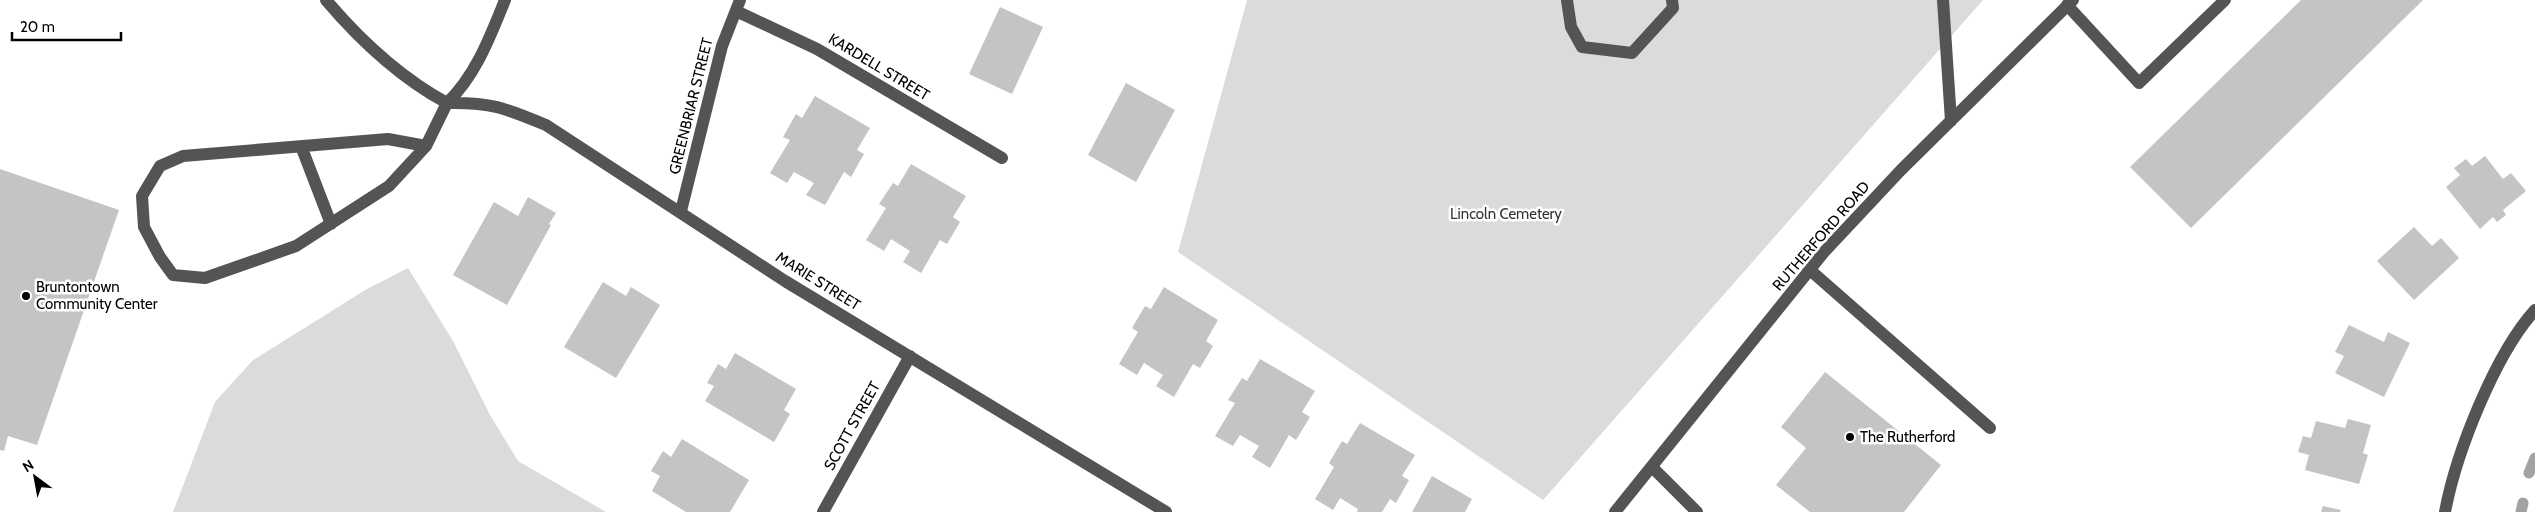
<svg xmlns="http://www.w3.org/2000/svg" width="2535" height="512" viewBox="0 0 2535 512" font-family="Cabin,sans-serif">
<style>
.green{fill:#dbdbdb}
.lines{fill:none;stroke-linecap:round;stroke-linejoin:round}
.stream{stroke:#a2a2a2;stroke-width:11}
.building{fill:#c4c4c4}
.minor{stroke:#545454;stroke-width:12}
.poi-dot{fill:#000;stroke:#fff;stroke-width:2}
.labels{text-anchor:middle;stroke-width:5;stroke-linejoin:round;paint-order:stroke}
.street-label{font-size:15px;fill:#000;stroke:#fff}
.park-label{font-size:15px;fill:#323232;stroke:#fff}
.poi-label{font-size:15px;fill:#000;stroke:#fff;text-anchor:start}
</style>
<rect width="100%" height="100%" fill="#fff"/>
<path class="green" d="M1247,0H1983L1543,500L1178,252Z
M408,268L453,341L490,415L518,461L606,512H173L215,402L253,360L367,289Z"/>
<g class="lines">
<path class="stream" d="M2529,473L2535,458
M2521,512L2523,503"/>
</g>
<path class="building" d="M2301,0H2423L2191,228L2130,167Z
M1000,7L1043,27L1012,94L969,74Z
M1126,83L1175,110L1136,182L1088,155Z
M815,96L870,128L857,150L864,154L851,177L844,172L825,205L806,195L814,183L794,172L787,183L770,173L790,140L783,137L796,114L802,118Z
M2485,156L2503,179L2511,173L2526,191L2503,210L2506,215L2497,222L2493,217L2480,229L2446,187L2460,175L2454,168L2466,159L2472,166Z
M911,164L966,196L953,217L960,222L947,244L940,240L921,273L903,262L910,251L891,239L884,251L866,240L886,208L879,204L893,183L898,186Z
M0,169L119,210L37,445L8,436L4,451L0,450Z
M528,197L556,213L549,224L551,225L507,305L453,275L494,202L518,216Z
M2414,227L2432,246L2441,238L2459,258L2414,300L2377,261Z
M603,282L626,296L631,287L660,305L616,378L564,347Z
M1164,287L1218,320L1206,341L1213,346L1200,368L1193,364L1174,397L1156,386L1163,375L1144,363L1137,375L1119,364L1138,332L1132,328L1145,306L1151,309Z
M2349,325L2384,342L2388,332L2410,343L2384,397L2335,373L2344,356L2335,352Z
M735,353L796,389L784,410L790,414L774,442L705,401L714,386L707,383L718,364L726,369Z
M1260,359L1315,391L1302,412L1310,417L1296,440L1289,435L1270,468L1252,457L1259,446L1240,435L1233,446L1215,436L1235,403L1228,400L1242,378L1247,381Z
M1825,372L1941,465L1904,512H1810L1776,485L1806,448L1781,427Z
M2348,419L2371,425L2363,453L2368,455L2359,484L2305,470L2309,455L2298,452L2303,436L2311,438L2316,421L2345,428Z
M1360,423L1415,455L1402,476L1409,480L1396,503L1390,499L1382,512H1357L1358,509L1340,498L1333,510L1315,499L1334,467L1329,463L1342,441L1347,444Z
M682,439L749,480L730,512H686L652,491L660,476L651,471L663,451L671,457Z
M1432,476L1472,499L1465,512H1412Z
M2323,506L2341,510L2340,512H2321Z"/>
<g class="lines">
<path class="minor" d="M326,0C360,40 401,78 447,103C476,75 490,37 505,0
M1567,0L1571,27L1582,47L1632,53L1673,8L1672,0
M1943,0L1951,121
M2067,5L2139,83L2225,0
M736,11L817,49L1002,158
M301,146L331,224
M426,146L388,139L183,156L160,166L142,196L144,227L160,257L173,275L205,278L296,246L389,186L426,146L447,103C491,102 505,108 546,125L785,281L1166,512
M681,211L722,46L740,0
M1810,270L1990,428
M1652,467L1697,512
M823,512L910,356
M1615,512L1824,252L1901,170L2073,0
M2445,512C2456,453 2495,354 2535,310"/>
</g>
<g class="poi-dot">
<circle cx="26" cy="296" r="5"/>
<circle cx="1850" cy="437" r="5"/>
</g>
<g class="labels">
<g class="street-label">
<text transform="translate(879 67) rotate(31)" y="5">KARDELL STREET</text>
<text transform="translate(691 106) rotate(-76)" y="5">GREENBRIAR STREET</text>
<text transform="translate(1821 236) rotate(-49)" y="5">RUTHERFORD ROAD</text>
<text transform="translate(818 281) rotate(32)" y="5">MARIE STREET</text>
<text transform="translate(852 426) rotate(-61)" y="5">SCOTT STREET</text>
</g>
<g class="park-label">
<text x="1506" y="219">Lincoln Cemetery</text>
</g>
<g class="poi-label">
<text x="36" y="292">Bruntontown<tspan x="36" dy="17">Community Center</tspan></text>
<text x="1860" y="442">The Rutherford</text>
</g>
</g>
<g transform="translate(35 477) rotate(328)" stroke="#ffffff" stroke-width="4" paint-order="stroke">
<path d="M0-4L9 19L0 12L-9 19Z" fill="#000000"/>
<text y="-8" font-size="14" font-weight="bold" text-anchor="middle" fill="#000000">N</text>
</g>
<path d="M12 32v8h109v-8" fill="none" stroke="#000000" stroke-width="2.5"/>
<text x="20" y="32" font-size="15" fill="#000000" stroke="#ffffff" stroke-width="4" paint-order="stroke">20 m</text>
</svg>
